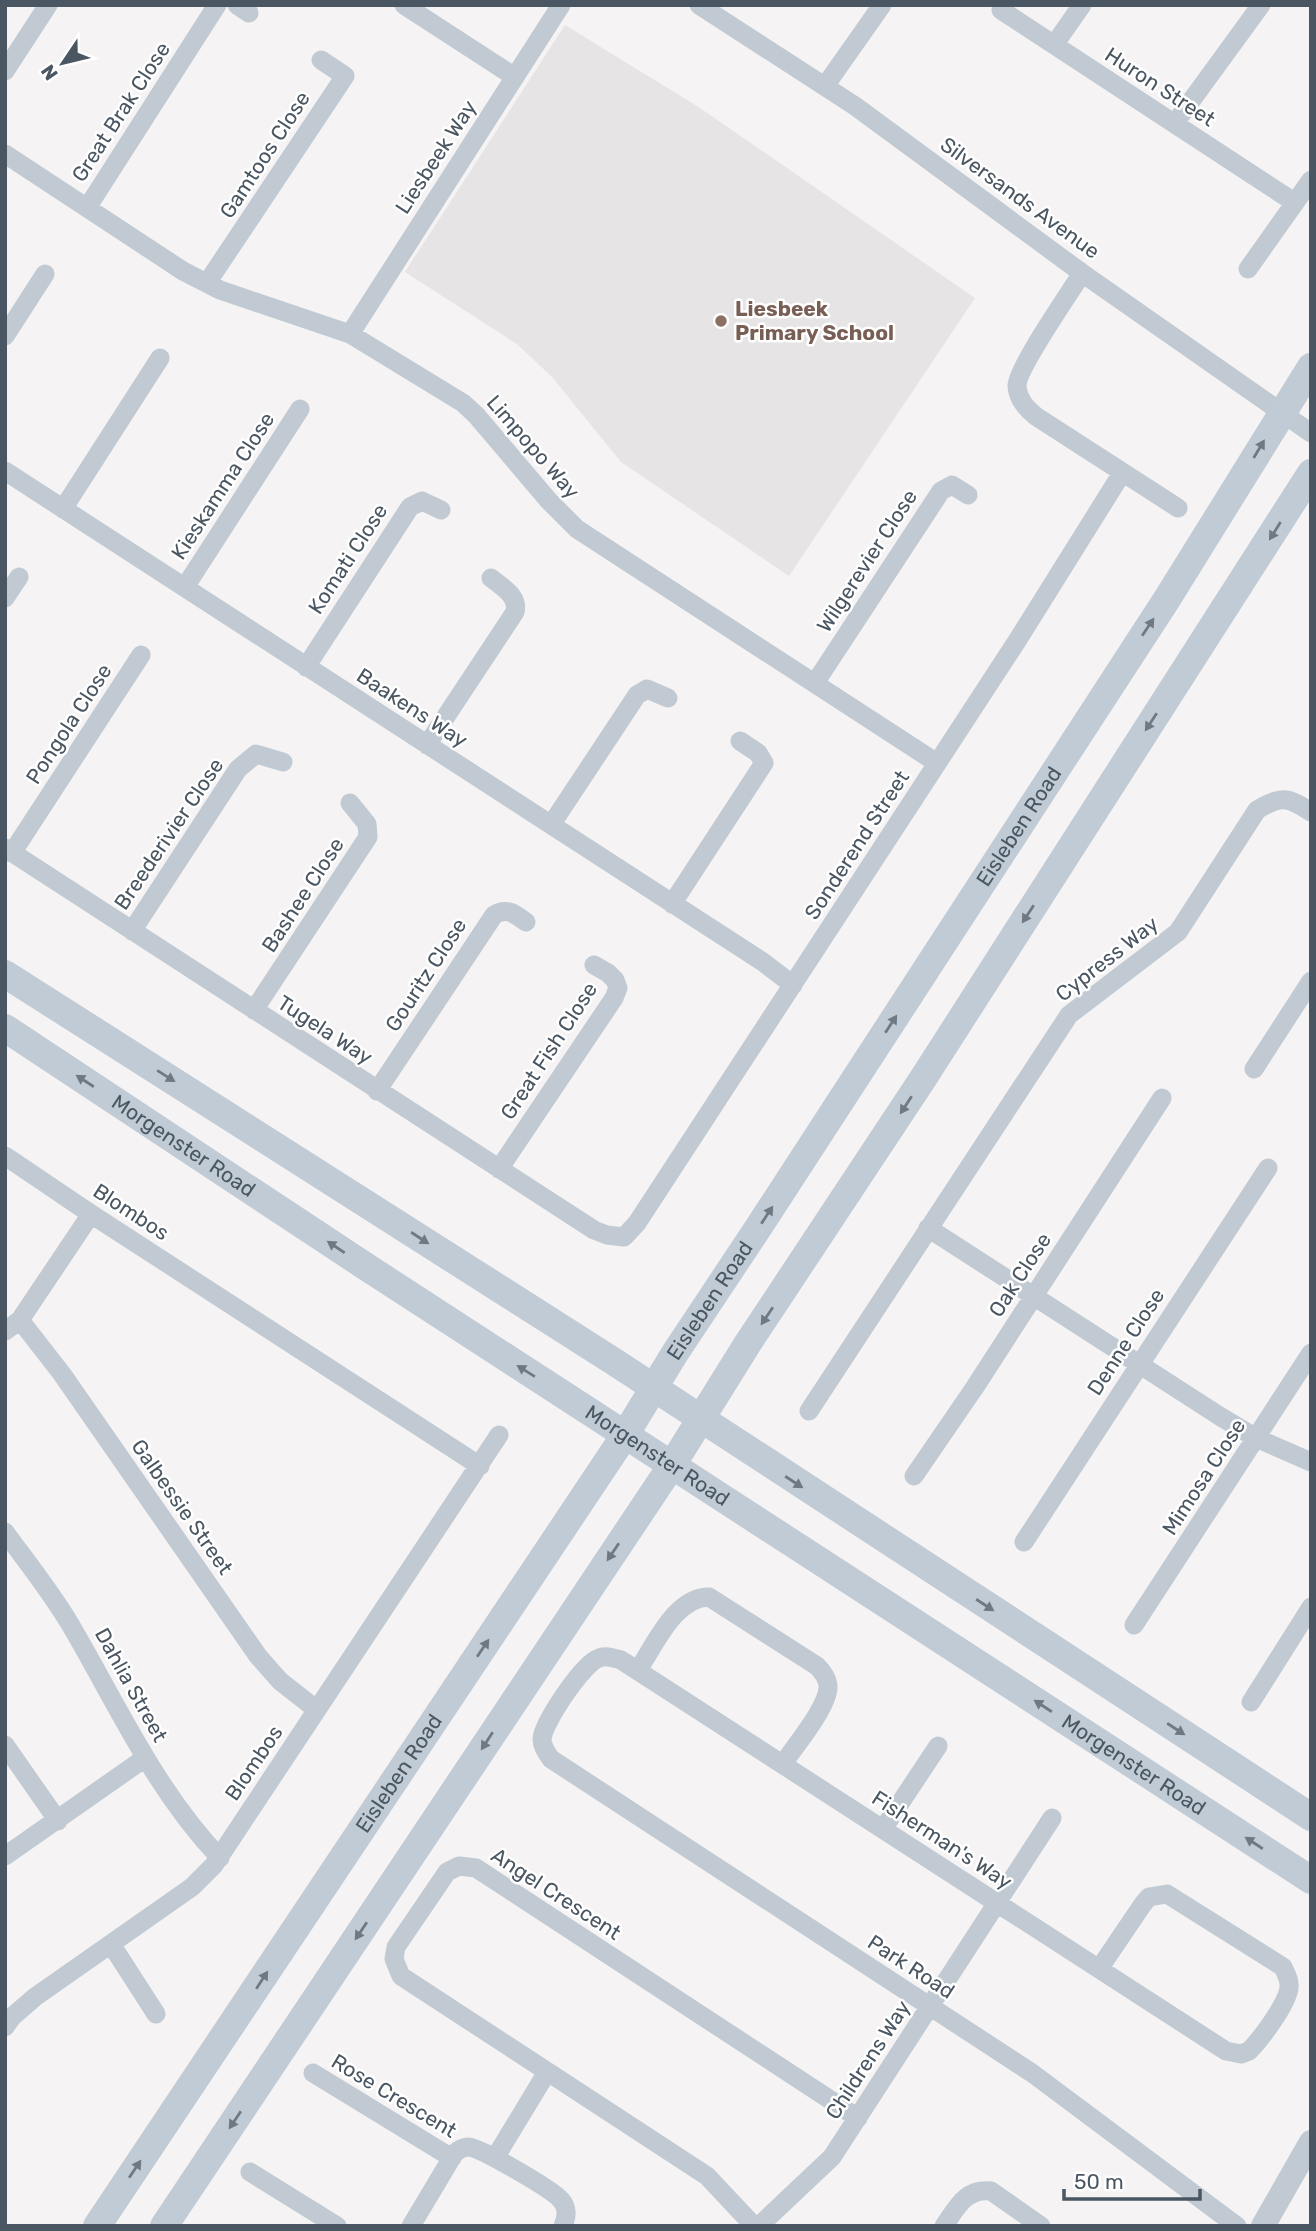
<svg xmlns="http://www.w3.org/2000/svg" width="1316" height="2231" viewBox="0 0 1316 2231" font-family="Rubik,sans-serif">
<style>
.education{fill:#e6e4e5}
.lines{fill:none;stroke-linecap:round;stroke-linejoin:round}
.minor{stroke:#c1cad2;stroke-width:19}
.tertiary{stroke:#c1cad2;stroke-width:24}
.secondary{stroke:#c1cbd6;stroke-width:28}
.oneway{fill:#6e7984}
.education-dot{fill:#8d6e63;stroke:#fff;stroke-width:2.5}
.labels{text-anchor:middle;stroke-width:5;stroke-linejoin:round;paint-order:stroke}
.street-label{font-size:21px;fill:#4a5661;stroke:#fff}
.education-label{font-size:21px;font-weight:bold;fill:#785e54;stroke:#fff;text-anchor:start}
</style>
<rect width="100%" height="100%" fill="#f5f3f3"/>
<path class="education" d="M565,25L700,108L975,298L789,576L621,462L552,377L517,344L405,272Z"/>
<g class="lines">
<path class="minor" d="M237,5L249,13
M404,5L515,77
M699,5L855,106L1082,273L1311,433
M1001,10L1294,202
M1054,45L1082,5
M5,71L48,5
M825,86L882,5
M1175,123L1261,5
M5,154L183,271L220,290L350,334L463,403L476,415L549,501L577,529L937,763
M87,208L217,5
M1248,269L1311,180
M1082,273C1070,293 1017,368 1017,386C1018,400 1027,409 1037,417L1178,508
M207,283L345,76L321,60
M350,334L561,5
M5,336L45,274
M5,471L763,962L793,985
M63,509L160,358
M185,587L300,409
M5,598L19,577
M306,667L410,507L422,501L441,510
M815,683L941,491L952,485L968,495
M427,745L515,612C519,596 502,587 491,578
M551,825L637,695L647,689L668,698
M5,848L594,1230L607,1235L624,1237L637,1223L1017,641L1122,473
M12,853L141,655
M672,904L764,763L758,753L740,741
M132,931L238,769L256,754L283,762
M254,1010L368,837L367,824L350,803
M1254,1069L1311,981
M377,1091L494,915C507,907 515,914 526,922
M5,1156L91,1214L480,1466
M499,1169L614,998L618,988L615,980L608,973L594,965
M928,1228L1221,1417L1256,1438L1311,1462
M20,1320L62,1374L258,1656L280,1681L317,1710
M5,1331L20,1320L91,1214
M809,1411L1069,1015L1178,932L1257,810C1281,795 1288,797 1311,812
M914,1476L975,1387L1162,1098
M5,1532C27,1562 51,1592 70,1624C117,1704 155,1790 220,1858
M1024,1542L1268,1168
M1134,1625L1311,1353
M638,1670C655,1645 675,1597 709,1597L817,1666C822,1671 827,1678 828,1685C830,1705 794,1747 783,1764
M1251,1702L1311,1607
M5,1745L58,1821
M883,1829L938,1746
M5,1856L145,1758
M111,1944L156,2014
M1099,1969L1143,1904L1149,1897L1167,1894L1283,1967C1286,1974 1290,1980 1289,1988C1287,2004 1261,2039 1249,2051L1241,2054L1226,2051L621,1660C613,1658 606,1655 599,1658C583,1663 543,1723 542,1739C542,1747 547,1753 551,1759L1032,2073L1237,2226
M5,2027L12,2017L35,1997L192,1887L214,1865L499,1435
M313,2073L452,2158
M495,2158L547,2072
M250,2172L337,2226
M411,2226L454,2154C458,2150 464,2147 469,2147C481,2148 553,2190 561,2200C568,2208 567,2216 563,2226
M754,2226L707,2176L401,1976L394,1959L396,1947L447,1872L459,1866L476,1868L858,2118
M759,2226L832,2157L1052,1818
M944,2226C957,2207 966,2188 991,2191L1041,2226"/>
<path class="tertiary" d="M1263,2226L1311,2142"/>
<g class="secondary">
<path d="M5,974L613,1361L1311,1817"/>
<path id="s1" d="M5,1028L362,1264L1311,1880"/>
<path id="s2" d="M97,2226L625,1435L675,1353L758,1228L1167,599L1311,367"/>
<path d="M164,2226L672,1465L748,1343L924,1077L1311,473"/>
</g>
</g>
<defs><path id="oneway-solid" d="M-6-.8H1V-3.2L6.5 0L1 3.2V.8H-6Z" transform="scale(1.75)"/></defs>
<g class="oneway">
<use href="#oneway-solid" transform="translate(1259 449) rotate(-59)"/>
<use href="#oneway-solid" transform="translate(1275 531) rotate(122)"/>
<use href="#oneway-solid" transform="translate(1148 627) rotate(-56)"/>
<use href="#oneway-solid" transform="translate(1151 722) rotate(123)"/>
<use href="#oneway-solid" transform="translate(1028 914) rotate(123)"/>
<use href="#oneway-solid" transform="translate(891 1024) rotate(-57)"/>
<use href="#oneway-solid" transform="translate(166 1076) rotate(32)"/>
<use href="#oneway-solid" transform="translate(85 1081) rotate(-147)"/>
<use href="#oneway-solid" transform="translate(906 1105) rotate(123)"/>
<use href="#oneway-solid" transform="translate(767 1215) rotate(-57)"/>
<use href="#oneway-solid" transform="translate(420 1238) rotate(33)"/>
<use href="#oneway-solid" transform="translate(336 1247) rotate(-146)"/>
<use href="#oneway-solid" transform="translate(767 1316) rotate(124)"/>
<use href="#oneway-solid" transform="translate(526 1371) rotate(-148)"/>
<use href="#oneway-solid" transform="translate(794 1482) rotate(33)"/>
<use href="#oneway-solid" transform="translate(613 1552) rotate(124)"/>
<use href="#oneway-solid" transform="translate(985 1605) rotate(33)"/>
<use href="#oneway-solid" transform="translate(483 1648) rotate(-56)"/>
<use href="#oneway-solid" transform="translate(1043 1706) rotate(-147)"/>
<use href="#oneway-solid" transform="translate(1176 1729) rotate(33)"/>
<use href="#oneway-solid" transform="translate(487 1741) rotate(123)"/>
<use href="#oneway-solid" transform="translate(1254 1843) rotate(-147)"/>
<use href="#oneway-solid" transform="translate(361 1931) rotate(124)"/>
<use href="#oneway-solid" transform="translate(262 1980) rotate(-57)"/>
<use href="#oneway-solid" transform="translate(235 2120) rotate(124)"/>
<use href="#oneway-solid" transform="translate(135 2169) rotate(-56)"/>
</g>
<circle class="education-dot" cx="721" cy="321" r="7"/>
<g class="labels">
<g class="street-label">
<text transform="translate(1160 87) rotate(33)" y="7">Huron Street</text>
<text transform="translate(121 112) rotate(-57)" y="7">Great Brak Close</text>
<text transform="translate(265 155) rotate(-57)" y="7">Gamtoos Close</text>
<text transform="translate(436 157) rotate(-57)" y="7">Liesbeek Way</text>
<text transform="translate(1020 198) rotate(36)" y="7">Silversands Avenue</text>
<text transform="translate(533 447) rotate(49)" y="7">Limpopo Way</text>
<text transform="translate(223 486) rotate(-57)" y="7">Kieskamma Close</text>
<text transform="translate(348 559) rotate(-57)" y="7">Komati Close</text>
<text transform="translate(867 561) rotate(-57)" y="7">Wilgerevier Close</text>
<text transform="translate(412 708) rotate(33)" y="7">Baakens Way</text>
<text transform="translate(69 724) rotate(-57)" y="7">Pongola Close</text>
<text dy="7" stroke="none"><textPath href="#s2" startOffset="1676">Eisleben Road</textPath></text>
<text transform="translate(169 834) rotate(-56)" y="7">Breederivier Close</text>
<text transform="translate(857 845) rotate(-57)" y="7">Sonderend Street</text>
<text transform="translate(303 895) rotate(-57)" y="7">Bashee Close</text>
<text transform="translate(1107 959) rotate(-38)" y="7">Cypress Way</text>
<text transform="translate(426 975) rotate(-57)" y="7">Gouritz Close</text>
<text transform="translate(325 1030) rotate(33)" y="7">Tugela Way</text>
<text transform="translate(549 1051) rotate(-57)" y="7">Great Fish Close</text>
<text dy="7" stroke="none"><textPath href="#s1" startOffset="214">Morgenster Road</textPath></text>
<text transform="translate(131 1212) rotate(33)" y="7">Blombos</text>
<text transform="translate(1020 1275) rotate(-57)" y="7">Oak Close</text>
<text dy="7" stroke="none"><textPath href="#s2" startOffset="1110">Eisleben Road</textPath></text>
<text transform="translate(1126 1342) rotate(-57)" y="7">Denne Close</text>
<text dy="7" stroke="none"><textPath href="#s1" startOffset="780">Morgenster Road</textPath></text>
<text transform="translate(1204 1477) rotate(-57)" y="7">Mimosa Close</text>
<text transform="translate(182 1507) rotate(55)" y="7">Galbessie Street</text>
<text transform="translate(131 1685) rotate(61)" y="7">Dahlia Street</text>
<text transform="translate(254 1763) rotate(-56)" y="7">Blombos</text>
<text dy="7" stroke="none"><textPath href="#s1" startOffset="1348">Morgenster Road</textPath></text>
<text dy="7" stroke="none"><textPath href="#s2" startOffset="544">Eisleben Road</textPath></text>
<text transform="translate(942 1840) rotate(33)" y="7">Fisherman's Way</text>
<text transform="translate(556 1894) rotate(33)" y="7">Angel Crescent</text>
<text transform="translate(911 1967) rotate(33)" y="7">Park Road</text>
<text transform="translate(868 2060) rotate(-57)" y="7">Childrens Way</text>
<text transform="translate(394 2096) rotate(31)" y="7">Rose Crescent</text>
</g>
<g class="education-label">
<text x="735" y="316">Liesbeek<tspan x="735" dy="24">Primary School</tspan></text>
</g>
</g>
<rect width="1316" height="2231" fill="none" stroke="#4a5661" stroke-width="14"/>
<g transform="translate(63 63) rotate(235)" stroke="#ffffff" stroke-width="5" paint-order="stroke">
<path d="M0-5L12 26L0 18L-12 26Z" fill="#4a5661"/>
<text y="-10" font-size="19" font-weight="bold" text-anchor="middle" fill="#4a5661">N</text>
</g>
<path d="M1064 2189v10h136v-10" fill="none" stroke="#4a5661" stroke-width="3.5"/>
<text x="1074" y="2189" font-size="21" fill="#4a5661" stroke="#ffffff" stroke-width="5" paint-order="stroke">50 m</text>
</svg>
